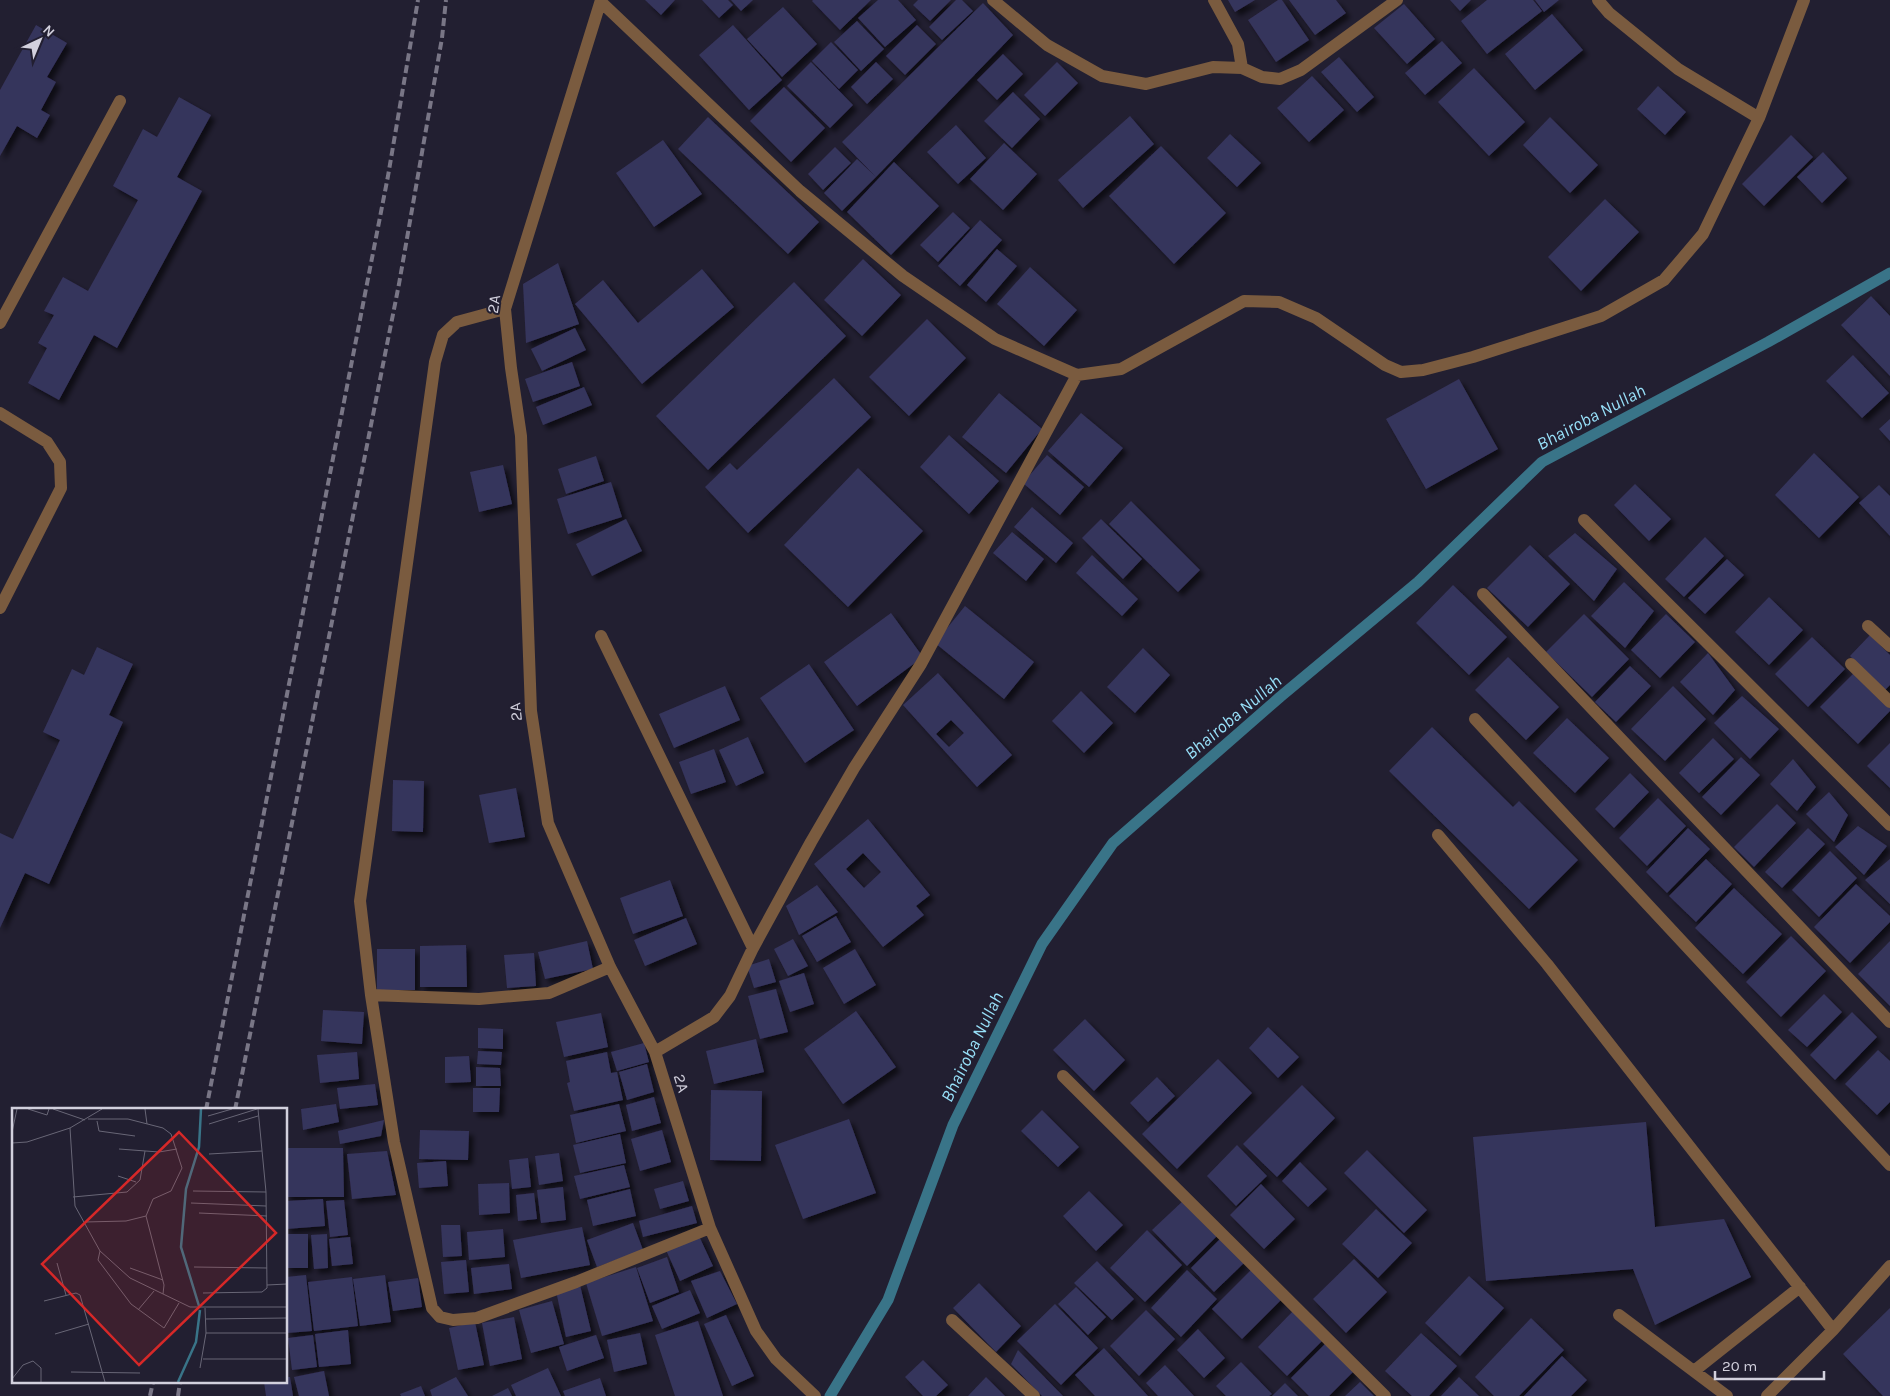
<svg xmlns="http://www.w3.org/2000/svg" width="1890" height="1396" viewBox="0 0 1890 1396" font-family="Karla,sans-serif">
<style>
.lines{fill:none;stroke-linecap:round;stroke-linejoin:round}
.stream{stroke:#397488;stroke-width:11}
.building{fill:#36345c;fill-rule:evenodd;filter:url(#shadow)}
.minor{stroke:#7a5b3f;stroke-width:12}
.rail{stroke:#797686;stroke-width:4;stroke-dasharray:8 4;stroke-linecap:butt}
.labels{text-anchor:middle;stroke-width:4;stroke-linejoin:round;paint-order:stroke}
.street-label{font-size:16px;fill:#d2d0dd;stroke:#221f31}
.water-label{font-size:18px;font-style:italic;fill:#97dff8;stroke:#221f31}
.inset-river{fill:none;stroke:#397488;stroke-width:2.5}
.inset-road{fill:none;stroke:#686676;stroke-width:1}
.view{fill:#d62828;fill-opacity:0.15;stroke:#d62828;stroke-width:2.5}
.inset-edge{fill:none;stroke:#d2d0dd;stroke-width:2.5}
</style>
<defs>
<filter id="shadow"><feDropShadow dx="4.5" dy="4.5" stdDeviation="2.5" flood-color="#0009"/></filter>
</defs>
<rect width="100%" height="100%" fill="#221f31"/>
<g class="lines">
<path class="stream" d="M830,1396L888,1300L953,1125L1042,944L1113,843L1280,697L1418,582L1542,462L1768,342L1890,273"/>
</g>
<path class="building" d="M645,0H675L661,15Z
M702,0H728L733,5L719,18Z
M731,0H753L741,11Z
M813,0H871L840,30L812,1Z
M878,0H898L916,20L885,47L858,18Z
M918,0H951L930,21L913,5Z
M956,0H962L973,11L942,40L929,27Z
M1228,0H1255L1235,12Z
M1278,0H1282L1309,40L1276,62L1248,20Z
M1289,0H1336L1346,13L1315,35Z
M1450,0H1471L1460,11Z
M1487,0H1533L1542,11L1487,54L1461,21Z
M1535,0H1559L1544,12Z
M983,3L1013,35L876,177L842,142Z
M1404,4L1435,39L1407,64L1374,28Z
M783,7L817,44L782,77L747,39Z
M1552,14L1583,50L1535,90L1505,54Z
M857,21L884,49L861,71L834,42Z
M36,25L67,43L47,77L56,82L41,110L50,115L37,138L17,126L0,156V90Z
M733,25L782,80L749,110L699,55Z
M917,25L936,44L905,75L886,56Z
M1442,41L1462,63L1425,95L1405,73Z
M831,42L858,70L839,89L812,61Z
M1003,54L1023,74L997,100L977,80Z
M1339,57L1374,97L1357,112L1321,72Z
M811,62L853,105L830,128L787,86Z
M876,62L893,79L867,104L851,87Z
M1057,62L1078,83L1045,116L1024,95Z
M1474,68L1525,122L1489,156L1438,102Z
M1312,76L1344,110L1309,142L1277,108Z
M1658,86L1686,112L1665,135L1637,109Z
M784,87L825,128L791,162L750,121Z
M1013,92L1040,119L1012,148L984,121Z
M179,97L211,115L177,177L202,191L117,348L94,335L59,400L28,383L47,348L38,343L54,315L44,311L63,277L88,291L138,200L113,186L143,129L157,137Z
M1130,116L1154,144L1083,208L1058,180Z
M708,117L819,222L788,254L678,149Z
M1550,117L1598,165L1570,193L1523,145Z
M956,125L986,158L958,184L927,152Z
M1230,134L1261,163L1237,187L1207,158Z
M1791,135L1813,157L1764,206L1742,184Z
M663,140L702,194L654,227L616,173Z
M1004,143L1037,174L1003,210L970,179Z
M1161,146L1226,213L1174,264L1109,196Z
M835,147L851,163L823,190L808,174Z
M1823,152L1847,178L1822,203L1797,177Z
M857,159L876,177L842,211L824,193Z
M894,162L939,206L891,255L847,212Z
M1605,199L1639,232L1581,291L1548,257Z
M953,212L970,228L938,262L920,245Z
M980,220L1002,240L960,286L938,266Z
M997,249L1017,266L986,302L967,285Z
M863,259L901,295L862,336L824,300Z
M558,263L579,324L526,343L523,284Z
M1030,267L1077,310L1044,346L997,304Z
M702,269L734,307L642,384L575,304L603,280L638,323Z
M794,282L846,336L708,470L656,416Z
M1871,296L1890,316V376L1841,325Z
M927,319L966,358L909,416L869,377Z
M575,328L586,350L542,371L531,349Z
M1853,355L1889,393L1862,418L1826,381Z
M572,362L580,386L533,402L525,379Z
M834,378L871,417L748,533L705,487L730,463L737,470Z
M1459,379L1498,449L1426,489L1386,419Z
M584,387L592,405L543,425L536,407Z
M999,393L1042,429L1006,473L962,437Z
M1081,413L1123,448L1089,487L1048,451Z
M1890,419V441L1879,429Z
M949,435L999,481L969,514L920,467Z
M1814,453L1859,497L1819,538L1775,495Z
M1047,455L1084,487L1060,515L1023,483Z
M596,456L604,481L566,494L558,469Z
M503,465L512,504L479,512L470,472Z
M858,468L923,531L848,607L784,545Z
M611,482L622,517L568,534L557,499Z
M1635,484L1671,519L1649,541L1614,505Z
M1879,485L1890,496V536L1859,503Z
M1131,501L1200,570L1178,592L1109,524Z
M1032,507L1073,543L1056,563L1014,527Z
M626,519L642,551L592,576L576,544Z
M1101,519L1142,559L1123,579L1082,538Z
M1012,532L1044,559L1026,581L993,553Z
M1575,533L1617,569L1594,601L1548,556Z
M1705,537L1724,556L1684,597L1665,579Z
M1530,545L1570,584L1528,627L1487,588Z
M1092,555L1138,599L1122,616L1076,573Z
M1727,559L1744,575L1705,614L1688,598Z
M1624,582L1654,611L1625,648L1591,616Z
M1453,585L1507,637L1469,675L1416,623Z
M1769,597L1803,630L1769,665L1735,632Z
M965,606L1034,662L1004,699L935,643Z
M891,613L923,657L857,706L824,662Z
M1584,614L1629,659L1592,697L1546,652Z
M1666,614L1695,642L1660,678L1631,650Z
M1870,635L1890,655V685L1884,691L1850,656Z
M1812,637L1845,669L1808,707L1775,674Z
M97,647L133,664L109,715L123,722L49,884L25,873L0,928V833L13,839L60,740L43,732L72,669L84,675Z
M1143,648L1170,675L1135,713L1107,687Z
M1708,653L1735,690L1713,715L1680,682Z
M1508,657L1559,707L1526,740L1475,690Z
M809,664L854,730L805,763L760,698Z
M1630,666L1651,686L1616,722L1595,702Z
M1856,671L1890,705V711L1858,744L1820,707Z
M938,673L1012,755L977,787L903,705ZM951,720L964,733L949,747L936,734Z
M725,686L740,720L674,748L659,714Z
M1673,686L1706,719L1665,761L1631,729Z
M1081,691L1113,723L1084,753L1052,721Z
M1742,696L1779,729L1750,759L1714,723Z
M1567,718L1609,758L1575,793L1533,753Z
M1432,727L1513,807L1519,801L1578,860L1529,909L1389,771Z
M748,737L764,773L736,786L719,750Z
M1713,738L1734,759L1699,793L1679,773Z
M1890,743V788L1867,766Z
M714,749L726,782L691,794L679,762Z
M1741,757L1760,775L1721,815L1702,797Z
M1793,759L1816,787L1797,811L1770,784Z
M1630,773L1649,792L1614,828L1595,809Z
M393,780L424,781L423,832L392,831Z
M516,788L525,837L489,843L479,795Z
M1829,792L1848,815L1834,842L1806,814Z
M1658,798L1686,826L1647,866L1619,838Z
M1777,804L1796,823L1754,867L1734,847Z
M868,819L930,895L916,906L924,915L883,947L814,864ZM863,853L881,872L864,888L846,869Z
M1858,826L1887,846L1864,875L1835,847Z
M1688,828L1710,849L1667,893L1646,872Z
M1808,828L1825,844L1782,888L1765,872Z
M1830,851L1857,878L1819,917L1792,890Z
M1706,859L1732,884L1696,922L1669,896Z
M1890,859V904L1865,880Z
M670,880L683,916L633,934L620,898Z
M1856,884L1890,916V922L1850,963L1814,927Z
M817,885L838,912L799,935L786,906Z
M1734,888L1782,934L1743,974L1695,928Z
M836,916L851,942L817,962L802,936Z
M686,918L697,944L645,966L634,940Z
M1791,936L1826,971L1781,1017L1746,982Z
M793,939L808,966L788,976L774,949Z
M587,941L593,969L545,979L538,952Z
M1890,941V1006L1858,974Z
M466,945L467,987H420V946Z
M377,949H415V990H377Z
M855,949L876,985L844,1004L823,968Z
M534,953L536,986L507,988L504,955Z
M769,959L776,982L754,988L747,966Z
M804,973L814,1004L790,1012L779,981Z
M776,989L788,1032L760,1039L748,996Z
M1824,994L1842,1012L1807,1047L1788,1030Z
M323,1010L364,1012L362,1044L321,1041Z
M856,1011L896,1067L843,1104L804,1049Z
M1852,1012L1877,1037L1835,1080L1810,1055Z
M601,1013L608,1047L564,1057L556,1022Z
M1085,1019L1125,1060L1094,1091L1053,1050Z
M1268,1027L1299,1057L1278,1078L1249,1048Z
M478,1028L503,1029V1049L478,1048Z
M756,1039L764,1072L714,1084L706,1051Z
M644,1043L649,1062L617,1071L611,1052Z
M1878,1050L1890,1061V1102L1877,1115L1845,1084Z
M478,1051L502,1052L501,1065L477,1064Z
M357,1052L359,1079L320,1083L317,1055Z
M607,1052L611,1073L617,1072L623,1100L574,1111L567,1083L570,1082L566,1061Z
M469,1056L471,1082L445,1083V1057Z
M1218,1059L1252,1093L1177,1169L1142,1134Z
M647,1064L654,1092L627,1100L619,1072Z
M476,1067L500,1068L501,1086H476Z
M1157,1077L1175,1096L1148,1122L1130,1103Z
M375,1084L378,1105L340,1109L337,1088Z
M1302,1085L1335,1118L1277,1177L1243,1144Z
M473,1088H500L499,1112H473Z
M711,1090L762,1091L761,1161L710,1160Z
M654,1097L661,1123L632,1131L626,1105Z
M336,1104L339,1122L303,1130L301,1109Z
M619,1104L626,1131L576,1143L570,1115Z
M1042,1110L1079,1147L1058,1167L1021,1131Z
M849,1119L876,1193L803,1219L775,1145Z
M384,1120L381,1136L340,1144L338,1131Z
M1646,1122L1655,1227L1724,1219L1751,1277L1655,1325L1633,1269L1486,1281L1473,1137Z
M420,1130L469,1131L468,1160L419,1159Z
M662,1130L671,1162L640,1171L631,1139Z
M620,1134L626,1163L580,1173L573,1145Z
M1237,1145L1267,1176L1236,1206L1207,1176Z
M286,1148H343L344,1197H286Z
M1367,1150L1427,1210L1404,1233L1344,1173Z
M387,1151L396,1195L352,1199L347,1154Z
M559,1153L563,1181L539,1185L535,1156Z
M528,1158L531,1187L512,1189L509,1160Z
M446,1161L448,1186L419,1188L417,1163Z
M1300,1162L1327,1189L1308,1207L1282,1181Z
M624,1165L630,1187L580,1199L574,1176Z
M683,1181L689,1201L660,1209L654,1189Z
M509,1183L510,1213L479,1215L478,1184Z
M1261,1184L1295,1219L1264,1249L1230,1215Z
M563,1187L566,1220L541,1223L537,1190Z
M630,1189L636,1216L593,1226L587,1200Z
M1089,1191L1123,1225L1096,1251L1063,1216Z
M534,1193L537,1219L518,1221L516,1195Z
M323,1199L325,1226L286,1229V1201Z
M1185,1199L1219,1234L1187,1266L1152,1230Z
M344,1200L348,1235L330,1237L326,1201Z
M692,1206L697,1223L643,1237L639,1221Z
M1376,1209L1412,1243L1378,1278L1342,1244Z
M633,1223L643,1250L597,1267L587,1240Z
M441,1225H460L462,1256L443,1257Z
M582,1227L590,1265L521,1278L513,1240Z
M503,1229L505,1257L469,1260L467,1232Z
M1147,1230L1182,1265L1145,1302L1110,1268Z
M286,1234H308V1268H286Z
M327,1234L328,1268L314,1269L311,1235Z
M699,1236L713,1266L680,1281L666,1250Z
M350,1237L353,1264L332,1266L329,1239Z
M1221,1238L1244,1263L1214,1292L1191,1268Z
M667,1257L679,1292L650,1303L637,1268Z
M1354,1259L1387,1292L1346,1333L1313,1299Z
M466,1260L469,1292L444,1294L441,1262Z
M1097,1261L1134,1299L1112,1320L1074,1283Z
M509,1264L512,1289L474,1294L471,1268Z
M636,1267L653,1321L602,1336L586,1283Z
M1254,1267L1283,1298L1242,1339L1212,1309Z
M1187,1270L1217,1299L1181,1337L1151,1308Z
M720,1271L737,1304L707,1318L691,1281Z
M306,1275L312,1331L287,1333L286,1277Z
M385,1275L391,1322L360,1326L353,1279Z
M1469,1276L1504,1308L1460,1356L1425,1323Z
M352,1277L358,1326L314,1331L308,1282Z
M418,1278L422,1307L393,1311L388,1282Z
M979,1283L1021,1326L996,1352L953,1308Z
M580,1285L591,1331L566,1337L556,1291Z
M1076,1287L1106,1317L1088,1335L1058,1304Z
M690,1290L700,1313L662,1329L652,1306Z
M552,1301L564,1344L531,1353L519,1310Z
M1055,1304L1098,1348L1061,1385L1017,1341Z
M1890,1308V1396H1883L1843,1354Z
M1146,1310L1175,1339L1139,1376L1110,1346Z
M1294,1310L1324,1339L1287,1376L1258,1347Z
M726,1315L754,1376L732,1386L704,1324Z
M514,1317L522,1359L490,1366L482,1323Z
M1531,1318L1564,1350L1519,1396H1494L1475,1377Z
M698,1321L723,1396H675L655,1335Z
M475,1322L484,1365L458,1370L449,1328Z
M1198,1329L1225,1358L1204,1378L1177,1350Z
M348,1330L351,1364L319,1367L315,1334Z
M640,1333L647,1364L614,1372L607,1340Z
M1421,1333L1457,1366L1429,1396H1412L1385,1371Z
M313,1335L317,1367L292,1370L288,1338Z
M596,1335L604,1358L567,1371L559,1347Z
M1326,1343L1354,1371L1329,1396H1309L1291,1378Z
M1104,1348L1148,1396H1095L1075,1375Z
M1018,1350L1063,1396H1042L1011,1364Z
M1562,1356L1587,1380L1571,1396H1524Z
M923,1360L948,1385L936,1396H923L905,1377Z
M1241,1362L1272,1394L1269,1396H1226L1216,1386Z
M1165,1365L1194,1396H1158L1146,1383Z
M548,1368L561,1396H516L511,1385Z
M324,1371L329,1396H299L294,1377Z
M286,1377H290L293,1396H266L264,1382H286Z
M456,1377L468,1396H432L430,1390Z
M986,1377L1005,1396H968Z
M1459,1377L1479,1396H1441Z
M600,1378L606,1396H565L563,1391Z
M1360,1382L1374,1396H1345Z
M1285,1383L1298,1396H1272Z
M421,1386L425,1396H401L400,1394Z
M508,1388L512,1396H492Z"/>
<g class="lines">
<path class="minor" d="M601,0L505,309L511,368L521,436L531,711L548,823L610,967L655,1052L710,1228L756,1331L776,1359L815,1396
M993,0L1047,45L1102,76L1146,84L1213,67L1242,68L1262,77L1280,79L1301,70L1397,0
M1214,0L1238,44L1242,68
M1598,0L1609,13L1678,69L1759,118
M601,2L800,191L903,276L995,339L1077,375L1121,369L1244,301L1279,302L1316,318L1385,365L1401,372L1423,370L1473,357L1601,316L1664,280L1703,234L1759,118L1804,0
M505,309L457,322L443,335L435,362L360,901L371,995L394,1142L432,1308L440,1317L453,1320L477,1318L576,1282L710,1228
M0,323L120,101
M0,413L47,442L60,462L61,488L0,608
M1584,520L1890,825
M1483,594L1890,1022
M1868,626L1890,646
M601,636L753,948
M1851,664L1890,702
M1475,719L1890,1165
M1438,835L1547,964L1833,1330
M371,995L479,999L549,993L610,967
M655,1052L714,1017L730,996L753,948L811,842L854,768L921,664L1077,375
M1063,1076L1385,1396
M1619,1315L1727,1396
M952,1320L1034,1396
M1694,1371L1800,1287
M1767,1396L1833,1330L1890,1266"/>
<path class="rail" d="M206,1110L388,176L418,0
M235,1110L399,284L442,38L446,0
M150,1396L153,1382
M178,1396L180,1382"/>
</g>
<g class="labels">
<g class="street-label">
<text transform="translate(493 304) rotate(-82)" y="6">2A</text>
<text transform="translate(515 712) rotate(-96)" y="6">2A</text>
<text transform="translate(682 1083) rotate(73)" y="6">2A</text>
</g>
<g class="water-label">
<text transform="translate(1591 417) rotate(-28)" y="6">Bhairoba Nullah</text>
<text transform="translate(1233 717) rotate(-40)" y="6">Bhairoba Nullah</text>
<text transform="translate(972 1047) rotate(-64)" y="6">Bhairoba Nullah</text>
</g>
</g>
<g transform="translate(12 1108)">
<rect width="275" height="275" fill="#221f31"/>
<path class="inset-river" d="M187,198L169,139L174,81L187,39L189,1M166,274L184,234L188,202"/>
<path class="inset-road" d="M16,1L35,7L37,1M41,1L73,12M133,1L135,16M196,8L220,1M85,13L87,23L123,28M226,14L246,8M197,16L245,1M58,20L63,98L88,143L118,170L178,199H275M0,24L5,1M0,35L15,34L58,20L90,1M107,41L147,44L165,41M197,46L250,43M106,68L124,74M181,83L254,84M61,89L115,84L128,72L133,43M179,95L254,98M187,105L255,108M134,108L152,177L151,186M73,114L114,113L134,108L141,91L159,83L170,60L159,26L151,20L116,11H76M88,143L86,152L119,196L152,220L167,195M45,155L54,187M182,159L255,160M118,160L151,172M255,177L275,176M191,185L250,184L255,180L254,84L246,1M32,193L64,185L68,187L93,274M126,202L142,183M194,211L275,210M194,225H275M43,226L77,216M191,251H275M188,260L194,225L193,200M59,264L128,265M0,271L11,257L21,253L29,260V274"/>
<path class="view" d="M167,24L264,125L127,257L30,156Z"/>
<rect width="275" height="275" class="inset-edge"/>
</g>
<g transform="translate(40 40) rotate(44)" stroke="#221f31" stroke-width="4" paint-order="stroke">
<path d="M0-4L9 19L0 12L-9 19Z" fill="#d2d0dd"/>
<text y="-8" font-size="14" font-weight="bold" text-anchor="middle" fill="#d2d0dd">N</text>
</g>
<path d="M1715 1371v8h109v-8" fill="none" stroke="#d2d0dd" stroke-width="2.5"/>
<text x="1722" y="1371" font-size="15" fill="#d2d0dd" stroke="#221f31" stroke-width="4" paint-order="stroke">20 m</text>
</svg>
